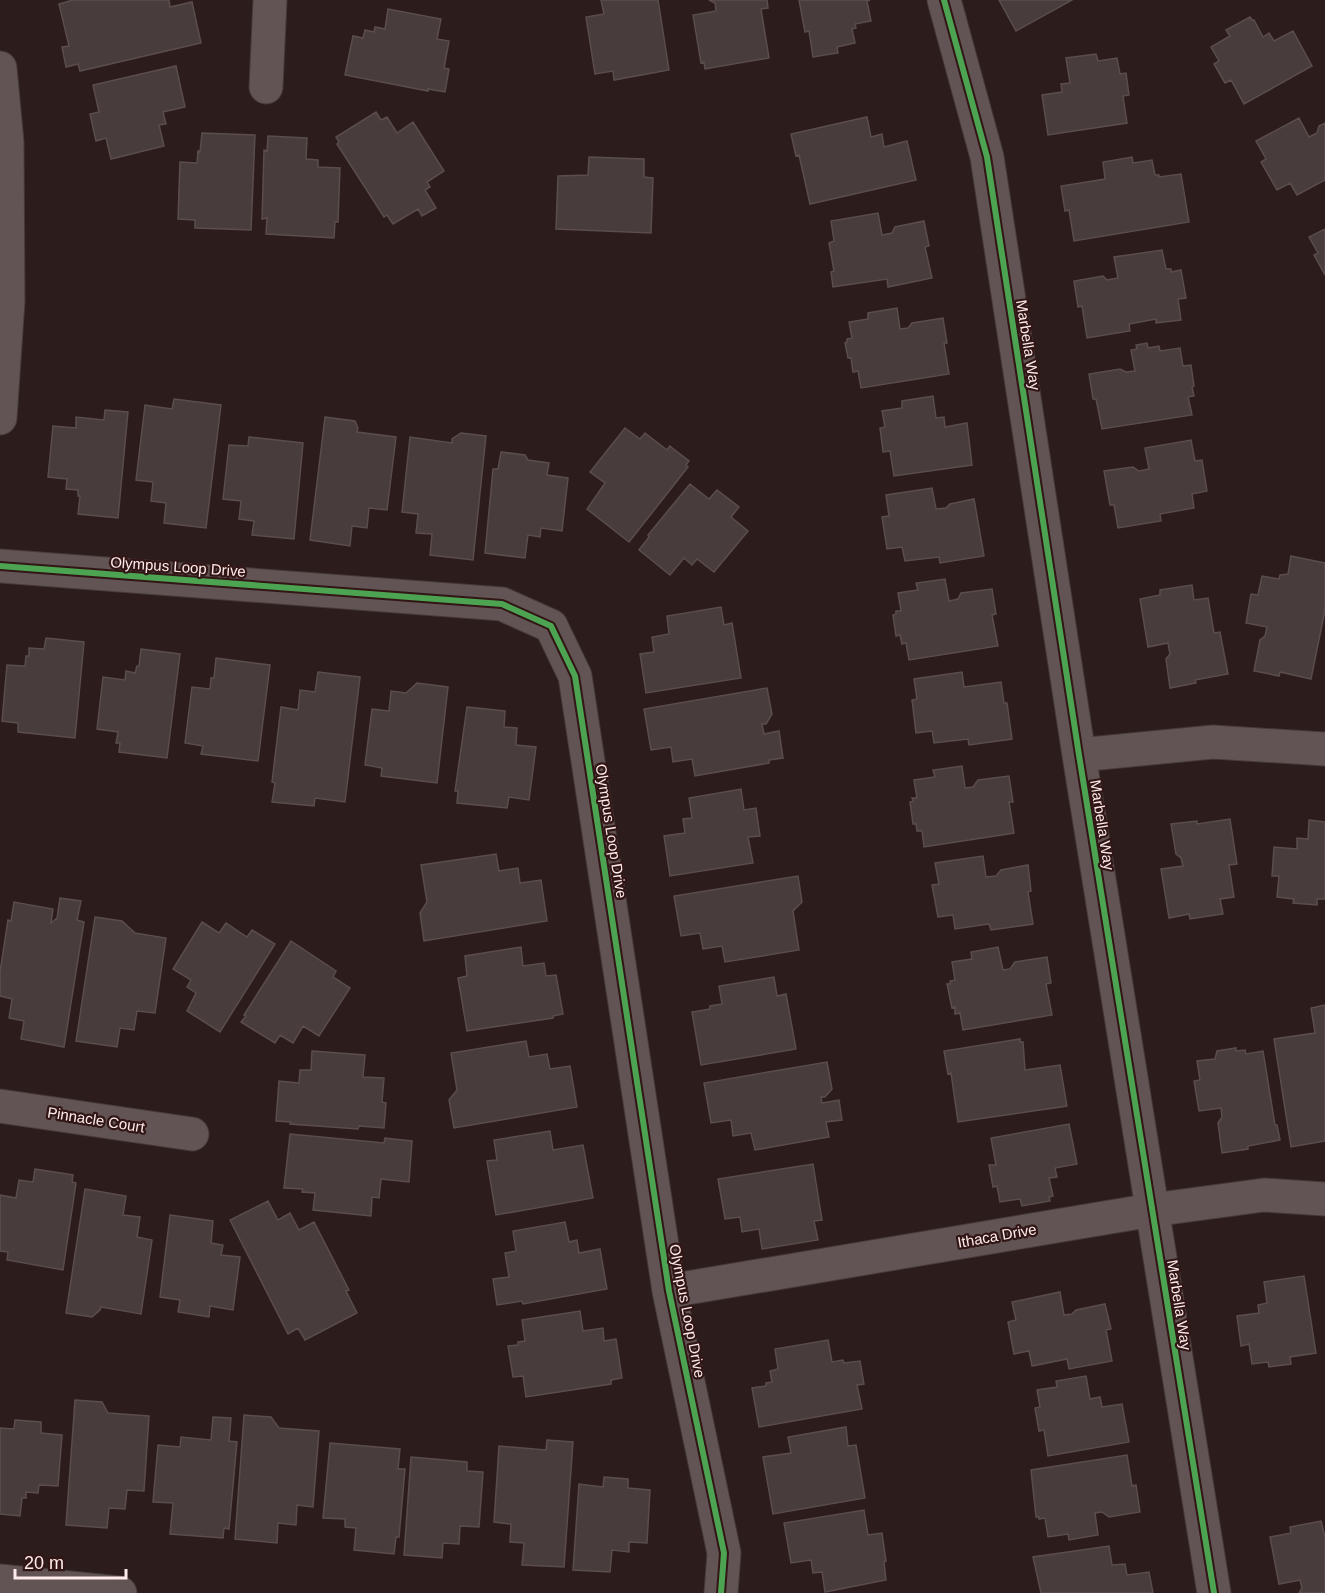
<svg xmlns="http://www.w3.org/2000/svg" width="1325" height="1593" viewBox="0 0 1325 1593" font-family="Helvetica,sans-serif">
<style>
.building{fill:#493c3c;stroke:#5b4d4d;stroke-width:1.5}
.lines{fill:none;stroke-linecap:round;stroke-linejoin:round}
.minor-casing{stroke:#453939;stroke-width:35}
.minor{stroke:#625454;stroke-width:33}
.cycleway-casing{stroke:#321616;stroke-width:10}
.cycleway{stroke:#4ca352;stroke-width:6}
.labels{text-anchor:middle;stroke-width:4.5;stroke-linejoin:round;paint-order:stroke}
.street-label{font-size:15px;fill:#fdeceb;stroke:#321616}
</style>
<rect width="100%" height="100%" fill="#2c1c1c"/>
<path class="building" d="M73,0H169L170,7L192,2L201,43L80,71L78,64L66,67L62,47L69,46L59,4Z
M601,0H658L669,70L614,80L613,71L595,74L586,17L604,14Z
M709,0H767L768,8L761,9L769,58L705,69L704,62L701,63L693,15L716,11L715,3Z
M799,0H870L867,1L871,21L855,24L856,28L852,29L855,43L837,47L838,53L813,57L809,31L805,32Z
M999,0H1072L1016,31Z
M388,9L441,19L437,39L449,41L444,68L449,69L445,92L428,89V91L345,75L353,36L363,38L365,30L374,32L375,27L385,29Z
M1250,17L1252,20H1254L1263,37L1269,33L1274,41L1293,31L1312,66L1244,104L1231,80L1225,83L1214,64L1219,61L1211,47L1230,36L1226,30Z
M1096,54L1098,61L1117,58L1120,74L1126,73L1129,95L1123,96L1127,123L1048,135L1042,95L1062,92L1061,84L1070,83L1066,58Z
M176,66L185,107L163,112L166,124L159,125L164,146L111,159L106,138L96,141L90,114L99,112L93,85Z
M376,112L381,120L387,117L397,133L413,122L444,171L427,182L430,187L425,190L436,208L422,216L418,209L393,224L387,215L384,217L337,144L339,142L336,137Z
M867,117L871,137L882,134L884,147L907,141L916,180L810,204L799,155L796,156L791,134Z
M1299,118L1309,137L1317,133L1319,126L1325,123V180L1297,195L1290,183L1277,190L1261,162L1266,159L1256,141Z
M202,133L255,135L251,230L195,228V220L178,219L180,162L197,163L198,151L200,152Z
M268,136L307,138L306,159L318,160V167L340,168L338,222H335L334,238L266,234L267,218L262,219L264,150L267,151Z
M589,157L644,159V177L653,178L651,233L556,229L558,176L588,175Z
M1132,157L1133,163L1152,160L1155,175H1159V177L1181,174L1189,222L1074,241L1069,210L1065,211L1061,186L1105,179L1103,162Z
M878,213L882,235L892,233L895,227L924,221L929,246L925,247L932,278L888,287L887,279L833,287L831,272L834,271L829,243L834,241L831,221Z
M1325,229V275L1314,255L1318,253L1309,237Z
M1162,250L1166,269H1171V272L1181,270L1186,298L1178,299L1181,320L1156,323V319L1129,324L1130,331L1087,338L1082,306L1078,307L1074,281L1103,276L1107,280L1118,278L1114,257Z
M897,308L900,329L908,328L912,323L943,318L947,343H944L949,374L861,388L858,371L853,372L851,358H848L845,343L847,342V339L852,338L849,322L868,319V313Z
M1147,343L1148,348L1159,346L1160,351L1180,348L1183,366L1191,365L1194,386L1192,387L1194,396L1188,397L1192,415L1102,429L1096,399H1093L1089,374L1120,369L1126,372L1135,371L1131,350L1137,349L1136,345Z
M933,396L936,418L944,417L945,427L967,423L972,465L894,476L890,451L883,452L880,428L885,427L882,411L902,408V401Z
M174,399L221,405L206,528L164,523L166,503L151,501L153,482L136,480L145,405L172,409Z
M105,410L128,412L118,518L78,514L80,496H78V490L66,489L67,479L48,477L53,426L76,428V417L104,420Z
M325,417L355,421L358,428L357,432L396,437L387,510L369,508L367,528L352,526L350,546L310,540Z
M625,428L640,439L645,433L667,450L670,446L671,447L689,461L686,465L688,467L629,542L587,509L605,483L590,472Z
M461,433L486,436L473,560L430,555L432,534L416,533L418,514L402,512L410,437L452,443V439Z
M249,437L303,443L294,539L252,535L254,521L239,519L241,501L223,499L229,445L248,446Z
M1191,440L1195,461L1202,460L1207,491L1192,494L1194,508L1160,514L1161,521L1118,528L1114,505H1110L1104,471L1133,467L1139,471L1149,469L1145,448Z
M501,452L525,455L528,460L549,463L547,475L568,478L562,531L541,528L540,537L528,535L525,558L485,553L493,469H498Z
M690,484L709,499L717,490L739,507L731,517L748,531L714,572L697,559L692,565L684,558L670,575L639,550L649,537L648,535Z
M932,488L936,509L946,508L950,504L974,499L984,556L940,563L939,557L905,561L902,547L887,549L882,517L889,516L886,495Z
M1291,556L1325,563V610L1311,679L1280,672L1279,676L1254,671L1260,640L1265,636L1267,627L1246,623L1251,594L1258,595L1262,576L1279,579L1280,575L1288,574Z
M945,579L949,601L958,599L961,593L992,589L996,614L992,615L998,646L909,660L906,643L902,644L900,635L896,636L893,615L896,614V611H901L898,593L918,590L916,583Z
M1192,585L1194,600L1208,598L1214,633L1220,632L1228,674L1195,680L1196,683L1170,688L1166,659L1170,654L1168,643L1148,647L1140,599L1160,595V590Z
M721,607L724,625L732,623L741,678L646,693L640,654L654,652L652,637L669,634L667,616Z
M46,638L84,642L75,738L18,732V723L2,721L7,665L25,666L26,656H29V648L44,649Z
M141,649L180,654L167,758L119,752L120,743H116L118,732L97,729L103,677L125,680L126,671L135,673L137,666H139Z
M216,658L270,665L258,761L201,754L203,746L185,743L192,687L210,689L211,678H214Z
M318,672L360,677L345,802L315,798L314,806L272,802L275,783L272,782L281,707L298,710L300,690L315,692Z
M962,672L964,687L1001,682L1004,703H1007L1012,739L969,745L968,739L934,743L932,731L916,733L912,700L917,699L914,679Z
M417,683L448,687L437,783L381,776L382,768L365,765L372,709L389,711L391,691L406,693Z
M767,688L772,714L766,724H762L764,734L779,731L783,758L769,760V763L695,776L692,759L673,762L671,747L651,750L644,709Z
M467,707L505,711L504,727L517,728L516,745L536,747L529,800L509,797L507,808L457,803L458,791H455Z
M962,766L965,788L973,787L978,780L1009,776L1013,802H1009L1014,833L924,847L922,831H917L916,824H913L910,802L913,801L912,798H917L914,780L935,777L933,770Z
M741,789L744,810L756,808L760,836L748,837L753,863L670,876L664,836L685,833L683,819L692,818L689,798Z
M1230,819L1237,864L1229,865L1234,897L1220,899L1223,914L1190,919L1189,914L1169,918L1161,869L1183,866L1181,858L1176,854L1171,824L1197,821V824Z
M1309,820L1325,822V899H1317V905L1293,903L1294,899L1277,897L1279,876H1272L1274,847L1297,849V838L1308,839Z
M496,854L499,871L518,868L520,883L541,880L547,921L424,941L420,913L427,902L421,865Z
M983,856L986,877L996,876L1001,870L1028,865L1031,891L1028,892L1033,924L991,930L989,924L955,929L953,915L938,917L932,885L939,884L935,863Z
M798,876L802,902L793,911L799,950L725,962L722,946L703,949L700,933L681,936L674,896Z
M60,898L81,901L77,920L84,922L64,1047L21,1039L24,1021L9,1018L12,999L0,996V972L8,920L11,921L14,902L53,909L51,923L57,918Z
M95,917L122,921L135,933L166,938L155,1013L137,1011L134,1030L120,1028L117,1047L76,1041Z
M202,922L219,933L226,923L247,937L252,930L275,944L220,1032L187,1011L196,993L187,987L191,980L173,969Z
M291,941L336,971L333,977L350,988L319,1036L303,1026L293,1043L280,1035L275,1043L241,1022L246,1016L244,1015Z
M521,947L523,966L544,963L546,976L556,975L563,1014L553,1016V1018L467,1031L458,978L467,976L465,956Z
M998,947L1003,970L1010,969L1015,962L1047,957L1051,983L1046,984L1052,1015L963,1030L960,1013L955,1014V1007L952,1008L947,984H950V981L955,980L952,962L972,959L971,952Z
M774,977L777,996L786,994L796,1049L701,1065L692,1012L710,1009V1006L722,1004L719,986Z
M1325,1005V1141L1291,1147L1274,1039L1315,1033L1311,1008Z
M1020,1039V1042H1023L1025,1070L1060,1065L1067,1106L958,1122L951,1073L948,1074L944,1051Z
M526,1041L529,1057L547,1054L550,1069L570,1066L577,1107L454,1128L449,1100L457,1090L451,1053Z
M1236,1048V1051L1245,1050L1246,1054L1263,1051L1275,1125H1277L1280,1140L1248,1146V1149L1222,1153L1218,1123L1222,1117L1221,1108L1199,1111L1194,1081L1200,1080L1197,1061L1215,1059L1217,1051Z
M312,1051L365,1055L363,1077L384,1078L382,1102L386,1103L384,1128L359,1126L358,1129L290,1124L291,1122L276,1121L279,1081L299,1083L300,1070H311Z
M827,1062L832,1089L825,1097H821L822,1103L839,1100L842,1120L826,1122L829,1137L755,1150L751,1133L733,1136L731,1120L711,1123L704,1083Z
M1069,1124L1077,1164L1055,1168L1057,1177L1049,1178L1053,1196L1049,1197L1050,1201L1022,1206L1020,1199L1000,1202L997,1186L993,1187L989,1165H996L991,1138Z
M550,1131L553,1150L583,1145L593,1198L496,1215L487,1161L497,1160L494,1140Z
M290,1134L384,1143L385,1138L412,1141L409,1182L381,1179L379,1198L372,1197L371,1216L313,1210L315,1193L302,1192L303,1189L284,1188Z
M813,1164L822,1220L814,1221L818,1240L762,1249L759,1229L742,1232L740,1217L725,1219L718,1179Z
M35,1169L73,1175L72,1182L76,1183L63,1270L7,1260L8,1252L0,1251V1195L16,1198L19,1180L33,1182Z
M85,1189L126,1196L123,1215L140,1217L137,1237L152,1240L141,1314L101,1307L100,1310L92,1317L66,1313Z
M268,1201L278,1220L290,1213L299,1230L314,1222L349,1290L346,1291L357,1313L305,1340L298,1328L288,1334L230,1220Z
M170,1215L213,1221L211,1243L223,1245L221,1255L240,1257L233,1310L210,1306L209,1317L178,1312L180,1300L160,1297Z
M565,1222L569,1242L577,1240L579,1253L600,1249L607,1289L523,1304L522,1301L497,1305L493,1279L509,1277L505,1253L516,1251L513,1231Z
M1304,1276L1316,1353L1290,1357L1291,1364L1269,1367L1268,1362L1252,1364L1249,1344L1241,1346L1237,1316L1259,1313L1258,1305L1267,1303L1264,1282Z
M1060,1292L1064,1315L1072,1314L1076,1310L1105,1304L1111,1329L1106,1330L1112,1361L1069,1369L1067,1359L1032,1366L1029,1351L1014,1354L1008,1322L1016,1320L1012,1302Z
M580,1311L583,1331L603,1328L604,1341L616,1339L622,1378L611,1380V1384L526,1397L523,1376L513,1377L508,1346L518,1345V1342L525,1341L522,1320Z
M828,1340L832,1362L843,1360L844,1363L860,1361L864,1384L857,1385L862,1409L759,1427L752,1388L766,1386V1383L772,1382L770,1371L778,1369L775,1349Z
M1086,1376L1090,1399L1100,1397L1102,1407L1122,1404L1129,1442L1048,1456L1044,1430L1039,1431L1035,1408L1040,1407L1037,1390L1057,1387L1056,1381Z
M75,1400L102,1402L108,1413L149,1416L144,1491L127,1490L125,1509L109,1508L107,1528L66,1525Z
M244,1415L271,1417L279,1428L319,1431L313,1507L297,1505L296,1525L278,1523L277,1543L235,1539Z
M213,1417L231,1418L229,1441L237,1442L229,1529L224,1528L223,1538L170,1534L173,1503L153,1502L158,1445L180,1447L181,1437L211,1440Z
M15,1420L41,1422V1433L62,1435L58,1486L39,1485L38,1493L26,1492V1498H22L20,1516L0,1514V1428L14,1429Z
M846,1427L848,1446L856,1445L865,1498L773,1514L763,1457L791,1453L788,1437Z
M547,1440L573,1442L564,1567L522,1565L524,1543L510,1542L511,1524L494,1522L499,1446L546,1450Z
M330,1443L400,1449L398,1469H405L399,1537H396L394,1554L354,1550L356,1528L345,1527V1519L323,1518Z
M1127,1455L1132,1486L1136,1485L1140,1512L1109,1517L1102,1512L1095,1513L1098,1535L1069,1540L1068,1534L1048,1537L1045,1518L1039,1519V1517H1036L1031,1470Z
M411,1457L467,1462V1471L483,1472L479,1527L460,1526L459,1544L443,1543L442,1558L404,1555Z
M604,1477L628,1479V1488L650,1490L647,1543L629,1542V1552L612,1550L610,1572L573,1570L579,1484L603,1487Z
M864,1510L868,1535L882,1533L886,1561L884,1562L886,1580L825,1592L822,1572L813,1573L811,1560L791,1563L784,1523Z
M1321,1521L1325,1537V1593H1299L1302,1588L1300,1580L1279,1584L1270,1537L1291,1533L1290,1527Z
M1109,1546L1112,1565L1125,1564L1127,1575L1149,1572L1153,1593H1041L1033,1557Z"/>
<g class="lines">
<defs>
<path id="minor" d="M944,0L987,157L1079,755L1214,1593
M0,68L7,142L8,301L0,418
M266,87L270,0
M0,566L502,604L551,626L575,676L669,1291L724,1553L721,1593
M1079,755L1213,742L1325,749
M0,1106L192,1134
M669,1291L1152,1210L1264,1195L1325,1199
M0,1581L120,1593"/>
</defs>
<use href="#minor" class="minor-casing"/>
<use href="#minor" class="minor"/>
<defs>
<path id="cycleway" d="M944,0L987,157L1079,755L1214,1593
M0,566L502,604L551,626L575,676L669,1291L724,1553L721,1593"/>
</defs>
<use href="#cycleway" class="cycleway-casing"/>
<use href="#cycleway" class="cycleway"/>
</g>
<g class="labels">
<g class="street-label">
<text transform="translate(1028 345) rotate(81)" y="5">Marbella Way</text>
<text transform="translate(178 567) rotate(4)" y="5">Olympus Loop Drive</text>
<text transform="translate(1102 825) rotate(81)" y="5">Marbella Way</text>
<text transform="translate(611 831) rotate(81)" y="5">Olympus Loop Drive</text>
<text transform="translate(96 1120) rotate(9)" y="5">Pinnacle Court</text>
<text transform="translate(997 1236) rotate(-10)" y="5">Ithaca Drive</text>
<text transform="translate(1179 1305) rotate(81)" y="5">Marbella Way</text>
<text transform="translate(687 1311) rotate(79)" y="5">Olympus Loop Drive</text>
</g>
</g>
<path d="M15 1569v9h111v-9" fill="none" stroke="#fdeceb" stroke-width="3"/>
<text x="24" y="1569" font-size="18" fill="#fdeceb" stroke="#321616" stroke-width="4.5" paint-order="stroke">20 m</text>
</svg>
